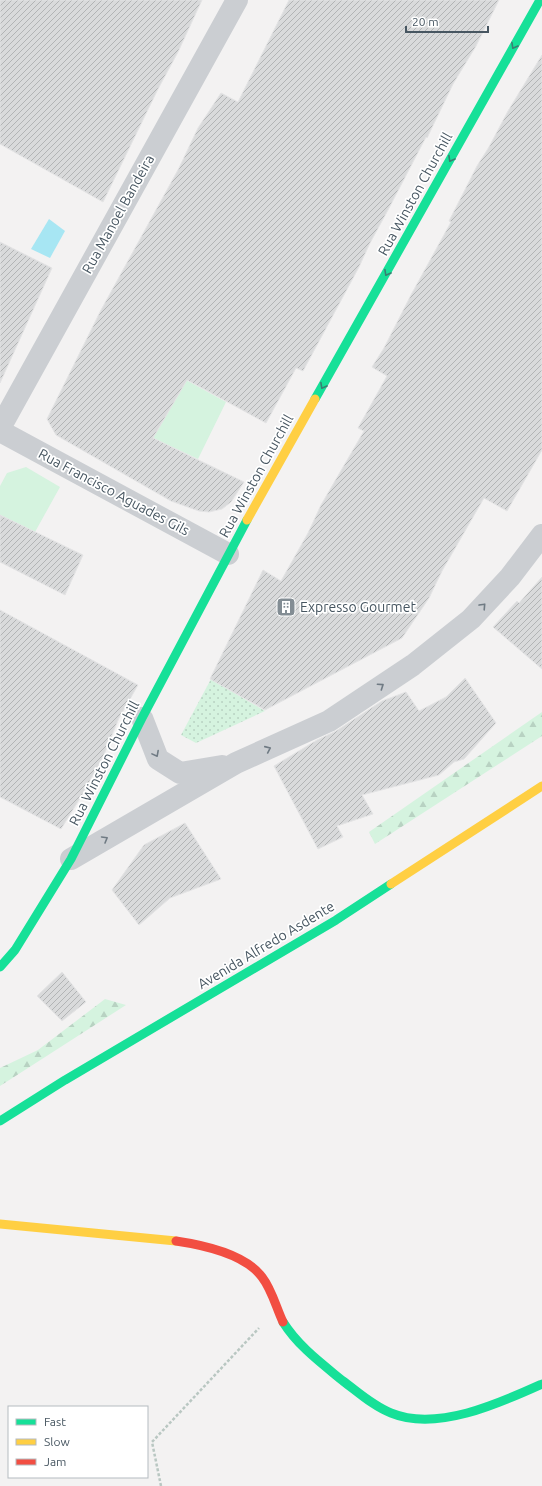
<svg xmlns="http://www.w3.org/2000/svg" width="542" height="1486" viewBox="0 0 542 1486" font-family="Ubuntu,sans-serif">
<style>
.grass{fill:url(#grass-dots)}
.forest{fill:url(#forest-firs)}
.green{fill:#d5f3df}
.water{fill:#a7e6f3}
.building{fill:url(#building-hatch);stroke:#e4e4e5}
.lines{fill:none;stroke-linecap:round;stroke-linejoin:round}
.path{stroke:#b9c7c2;stroke-width:2.5;stroke-dasharray:3 2;stroke-linecap:butt}
.street{stroke:#cbced2;stroke-width:22}
.fast{stroke:#16e098;stroke-width:9}
.slow{stroke:#ffcf43;stroke-width:9}
.jam{stroke:#f24e42;stroke-width:9}
.oneway{stroke:#387f72}
.oneway2{stroke:#6f7a83}
.labels{text-anchor:middle;stroke-width:3.5;stroke-linejoin:round;paint-order:stroke}
.street-label{font-size:14px;fill:#475661;stroke:#fff}
.poi-label{font-size:14px;fill:#475661;stroke:#fff;text-anchor:start}
</style>
<defs>
<pattern id="grass-dots" width="8" height="8" patternUnits="userSpaceOnUse"><rect width="8" height="8" fill="#d5f3df"/><path d="M2 2h.1M6 6h.1" fill="none" stroke="#b8d2c2" stroke-width="1.8" stroke-linecap="round"/></pattern>
<pattern id="forest-firs" width="22" height="20" patternUnits="userSpaceOnUse"><rect width="22" height="20" fill="#d5f3df"/><path d="M5 1l3.5 6h-7zM16 11l3.5 6h-7z" fill="#b8d2c2"/></pattern>
<pattern id="building-hatch" width="6" height="6" patternUnits="userSpaceOnUse"><rect width="6" height="6" fill="#d9dadb"/><path d="M-1 1l2-2M0 6l6-6M5 7l2-2" fill="none" stroke="#b2b4b5"/></pattern>
</defs>
<rect width="100%" height="100%" fill="#f3f2f2"/>
<path class="grass" d="M211,679L265,711L196,743L181,735Z"/>
<path class="forest" d="M542,712V736L375,844L369,832Z
M105,999L126,1005L0,1086V1068L38,1050Z"/>
<path class="green" d="M186,380L226,402L198,459L153,438Z
M26,467L60,487L35,532L0,515V486L7,473Z"/>
<path class="water" d="M49,219L65,231L50,258L31,249Z"/>
<path class="building" d="M0,0H202L178,52L158,89L103,202L0,144Z
M289,0H499L476,46L453,84L427,138L426,137L388,210L370,243L359,267L303,371L296,368L266,423L187,380L153,438L244,482L231,502L222,509L209,512L199,511L171,501L56,435L47,419L101,310L179,168L198,128L221,93L238,102Z
M542,55V450L507,511L484,498L442,571L429,598L402,638L265,710L210,679L263,570L281,581L308,533L321,505L364,431L358,428L387,376L372,367L384,348L412,293L451,222L449,221L477,166L489,147L508,111Z
M0,242L52,268L0,383Z
M0,515L83,555L65,595L0,562Z
M542,577V669L493,627L517,601L519,603Z
M0,610L138,685L119,718L103,757L82,795L61,829L0,797Z
M465,678L496,723L464,759L454,762L439,775L362,795L373,814L337,826L343,837L318,849L274,766L317,740L336,731L382,701L406,692L419,711L446,697Z
M185,823L221,879L170,898L139,925L112,890L144,845Z
M62,972L86,1002L62,1021L37,996Z"/>
<g class="lines">
<path class="path" d="M161,1486L152,1442L259,1328"/>
<path class="street" d="M0,428L237,0
M0,431L228,554
M142,718L158,759L180,773L222,766
M71,859L236,763L329,721L413,665L471,619L510,577L542,535"/>
<path class="fast" d="M315,399L540,0
M0,967L15,950L71,859L142,718L247,520
M0,1121L65,1080L336,920L391,884
M283,1322C298,1346 321,1363 343,1381C358,1392 373,1406 391,1413C437,1432 500,1403 542,1384"/>
<path class="slow" d="M247,520L315,399
M391,884L542,786
M0,1224L176,1241"/>
<path class="jam" d="M176,1241C203,1245 245,1254 262,1277C272,1290 276,1307 283,1322"/>
</g>
<defs><path id="oneway-chevron" d="M-2-3.5L2.5 0L-2 3.5" fill="none" stroke-width="1.6" stroke-linecap="round" stroke-linejoin="round"/></defs>
<g class="oneway">
<use href="#oneway-chevron" transform="translate(514 46) rotate(119)"/>
<use href="#oneway-chevron" transform="translate(451 159) rotate(119)"/>
<use href="#oneway-chevron" transform="translate(387 273) rotate(119)"/>
<use href="#oneway-chevron" transform="translate(323 386) rotate(119)"/>
</g>
<g class="oneway2">
<use href="#oneway-chevron" transform="translate(483 606) rotate(-47)"/>
<use href="#oneway-chevron" transform="translate(381 686) rotate(-34)"/>
<use href="#oneway-chevron" transform="translate(268 749) rotate(-24)"/>
<use href="#oneway-chevron" transform="translate(156 754) rotate(62)"/>
<use href="#oneway-chevron" transform="translate(105 839) rotate(-30)"/>
</g>
<defs>
<symbol id="building-square" viewBox="-11 -11 22 22"><rect x="-9" y="-9" width="18" height="18" rx="4" fill="#838d94" stroke="#fff"/><path d="M-4-6H4V6H1V3H-1V6H-4ZM-2.5-4.3h1.7v1.8h-1.7ZM.8-4.3h1.7v1.8H.8ZM-2.5-1h1.7V.8h-1.7ZM.8-1h1.7V.8H.8Z" fill="#fff"/></symbol>
</defs>
<g fill-rule="evenodd">
<use href="#building-square" x="275" y="596" width="22" height="22"/>
</g>
<g class="labels">
<g class="street-label">
<text transform="translate(415 194) rotate(-61)" y="5">Rua Winston Churchill</text>
<text transform="translate(118 214) rotate(-61)" y="5">Rua Manoel Bandeira</text>
<text transform="translate(256 476) rotate(-61)" y="5">Rua Winston Churchill</text>
<text transform="translate(114 492) rotate(28)" y="5">Rua Francisco Aguades Gils</text>
<text transform="translate(104 763) rotate(-63)" y="5">Rua Winston Churchill</text>
<text transform="translate(266 945) rotate(-31)" y="5">Avenida Alfredo Asdente</text>
</g>
<g class="poi-label">
<text x="300" y="612">Expresso Gourmet</text>
</g>
</g>
<rect x="8" y="1406" width="140" height="72" fill="#ffffff" stroke="#b5bbc0"/>
<rect x="16" y="1419" width="20" height="6" fill="#16e098" stroke="#b5bbc0"/>
<text x="44" y="1426" font-size="12" fill="#475661">Fast</text>
<rect x="16" y="1439" width="20" height="6" fill="#ffcf43" stroke="#b5bbc0"/>
<text x="44" y="1446" font-size="12" fill="#475661">Slow</text>
<rect x="16" y="1459" width="20" height="6" fill="#f24e42" stroke="#b5bbc0"/>
<text x="44" y="1466" font-size="12" fill="#475661">Jam</text>
<path d="M406 26v6h82v-6" fill="none" stroke="#475661" stroke-width="2"/>
<text x="412" y="26" font-size="12" fill="#475661" stroke="#ffffff" stroke-width="3" paint-order="stroke">20 m</text>
</svg>
